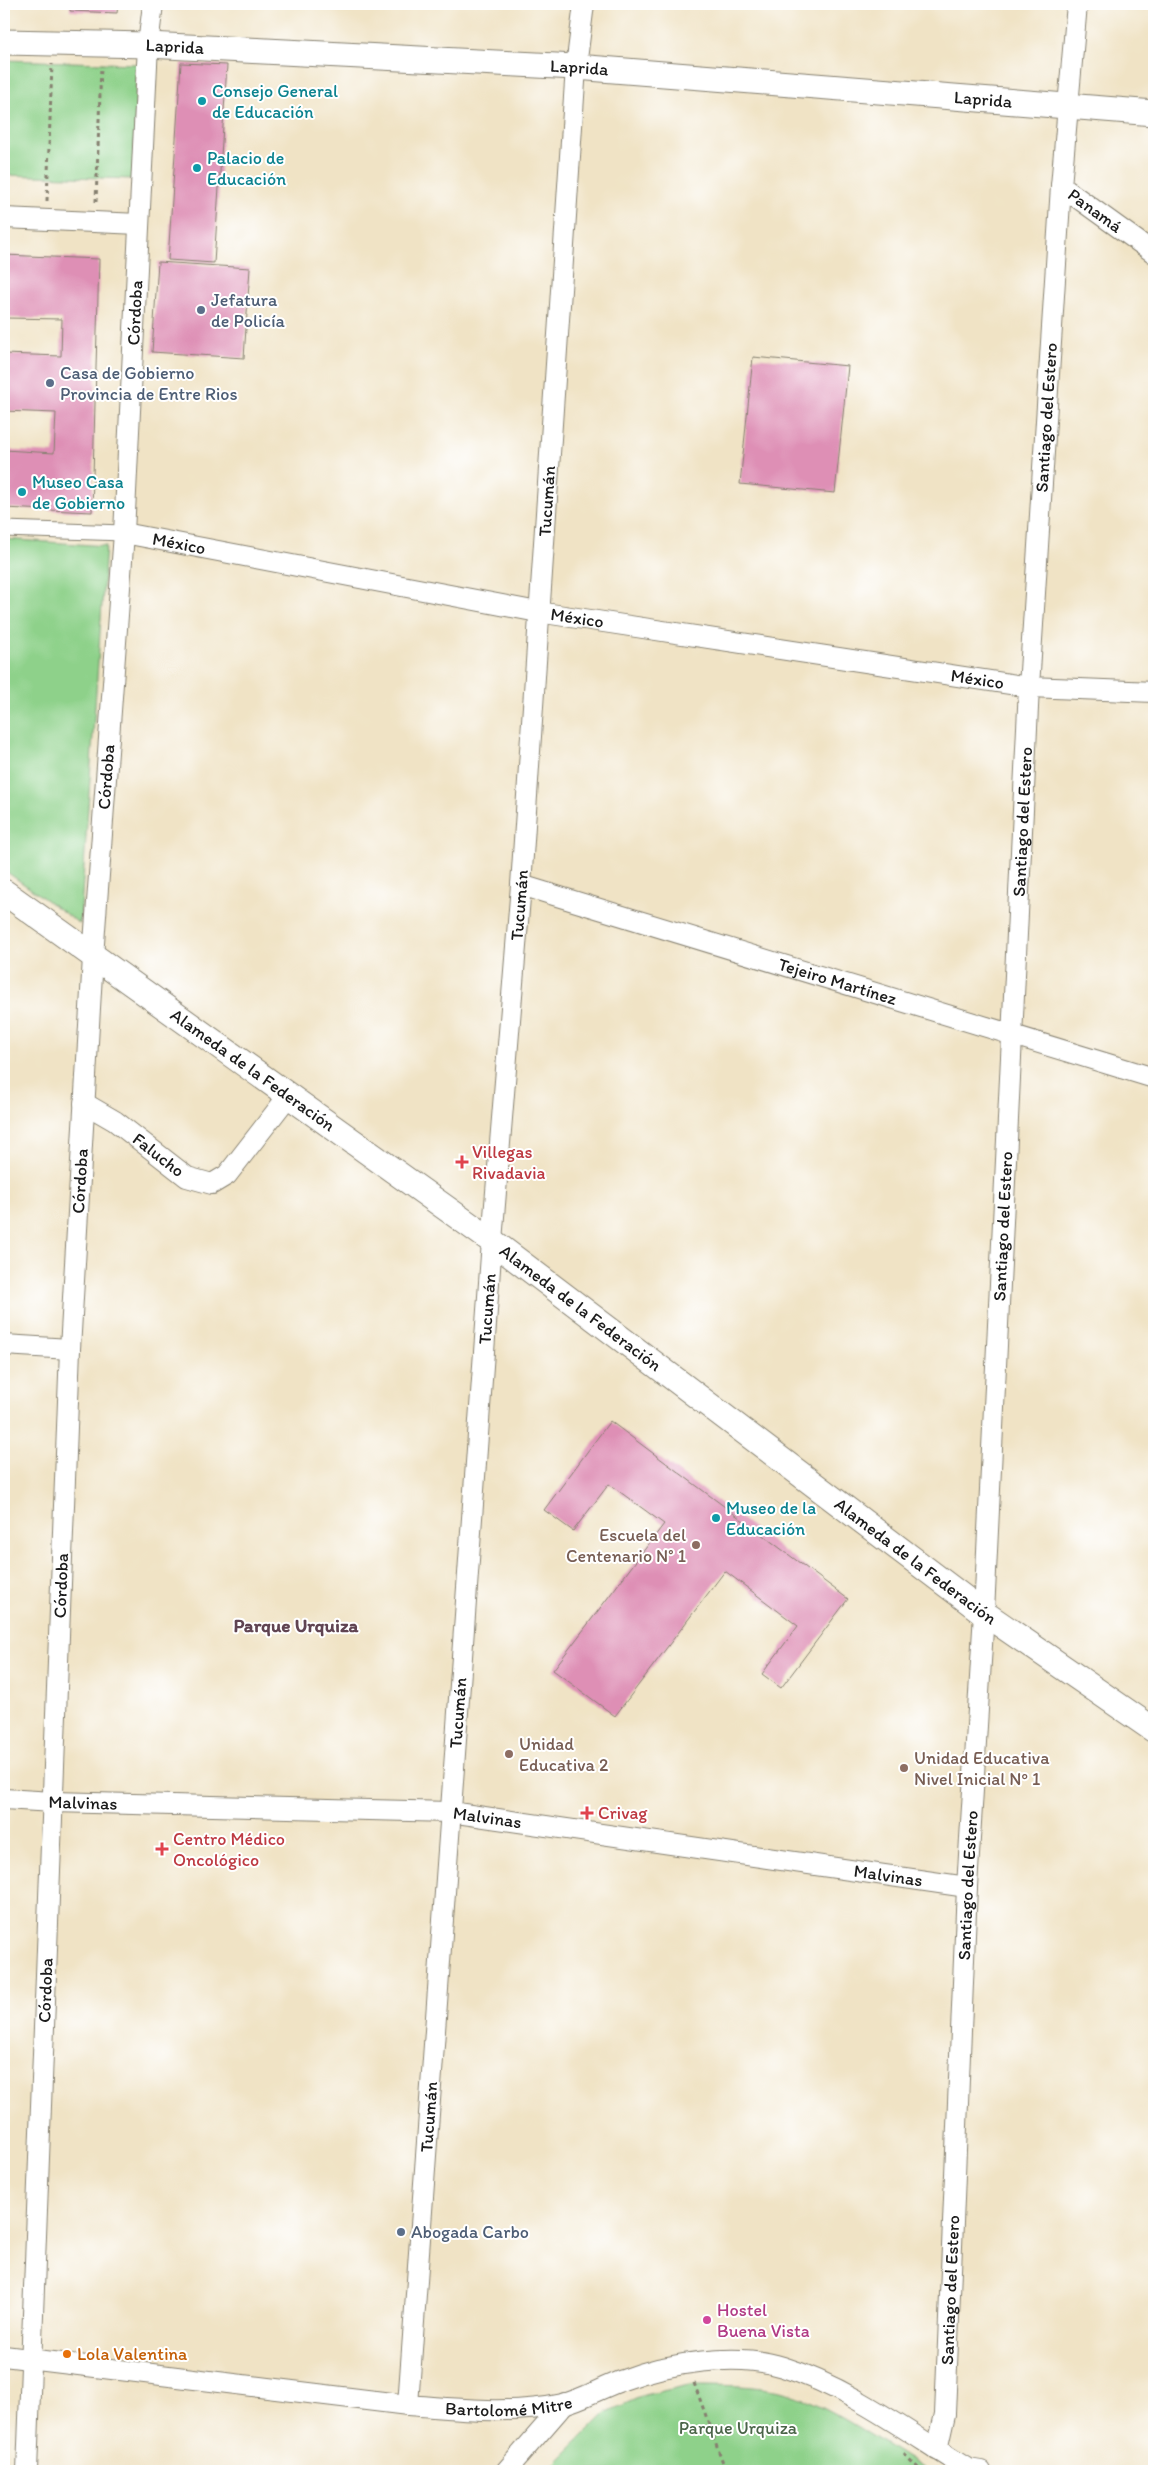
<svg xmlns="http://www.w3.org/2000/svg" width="1158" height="2475" viewBox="0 0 1158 2475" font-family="Itim,sans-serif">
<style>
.green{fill:#8ed18a;stroke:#557653}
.building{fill:#de8fb5}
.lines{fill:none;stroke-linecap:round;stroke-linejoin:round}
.pedestrian-casing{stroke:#868070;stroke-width:17}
.minor-casing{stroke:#868070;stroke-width:22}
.tertiary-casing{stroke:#868070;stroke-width:27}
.path{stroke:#868070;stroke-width:3;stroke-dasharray:4 4;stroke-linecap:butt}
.pedestrian{stroke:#fff;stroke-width:15}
.minor{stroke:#fff;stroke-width:20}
.tertiary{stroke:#fff;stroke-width:25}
.culture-dot{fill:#0f9aa8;stroke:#fff;stroke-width:2}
.service-dot{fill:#5c6f8a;stroke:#fff;stroke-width:2}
.health-dot{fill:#e0444e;stroke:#fff;stroke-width:2}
.education-dot{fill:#8d6e63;stroke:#fff;stroke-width:2}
.hotel-dot{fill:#d1479c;stroke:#fff;stroke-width:2}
.food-dot{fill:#e8710a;stroke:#fff;stroke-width:2}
.labels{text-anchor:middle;stroke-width:4;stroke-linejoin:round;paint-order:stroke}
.street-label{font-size:18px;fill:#1c1c1c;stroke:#fff}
.culture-label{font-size:18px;fill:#0d838f;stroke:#fff;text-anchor:start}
.service-label{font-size:18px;fill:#4e5e75;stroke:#fff;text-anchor:start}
.health-label{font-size:18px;fill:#be3a42;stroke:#fff;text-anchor:start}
.education-label{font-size:18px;fill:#785e54;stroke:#fff;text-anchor:start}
.hotel-label{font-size:18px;fill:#b23c85;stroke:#fff;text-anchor:start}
.food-label{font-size:18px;fill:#c56008;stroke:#fff;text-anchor:start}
.park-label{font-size:18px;fill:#4a6448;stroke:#fff}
.neighbourhood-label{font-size:19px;font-weight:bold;fill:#604452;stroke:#fff}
</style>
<rect width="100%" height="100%" fill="#fff"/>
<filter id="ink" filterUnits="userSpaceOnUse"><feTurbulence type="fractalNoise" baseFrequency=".02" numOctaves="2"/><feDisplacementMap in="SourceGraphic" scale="10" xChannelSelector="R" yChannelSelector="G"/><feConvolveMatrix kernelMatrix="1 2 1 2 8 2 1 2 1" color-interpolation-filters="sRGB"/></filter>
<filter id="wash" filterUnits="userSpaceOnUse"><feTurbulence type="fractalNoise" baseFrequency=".0096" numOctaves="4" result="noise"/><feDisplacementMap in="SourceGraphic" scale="20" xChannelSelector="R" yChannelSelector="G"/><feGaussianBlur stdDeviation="1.12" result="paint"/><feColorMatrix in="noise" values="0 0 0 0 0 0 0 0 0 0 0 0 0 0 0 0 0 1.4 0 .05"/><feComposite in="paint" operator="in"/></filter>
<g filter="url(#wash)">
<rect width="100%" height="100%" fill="#f0e3c5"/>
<path class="green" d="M4,60L137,64L133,179L4,175Z
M4,539L106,546L80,924L4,870Z
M689,2385C720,2385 750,2385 780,2391C825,2401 887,2447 928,2471H548L607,2412L645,2395Z"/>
<g id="blocks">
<path class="building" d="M70,4H118L117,13L70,11Z
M181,63L227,65L214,263L168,260Z
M4,255L99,259L92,512L4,508V450L54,453L56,413L4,411V354L61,356L62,319L6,318L4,323Z
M158,262L250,268L244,358L152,352Z
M753,357L848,366L835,493L740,484Z
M610,1421L848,1599L781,1688L762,1674L798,1626L725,1571L615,1716L553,1670L664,1524L609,1484L573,1531L544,1510Z"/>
</g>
</g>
<g filter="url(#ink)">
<use href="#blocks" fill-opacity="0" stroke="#868070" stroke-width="1"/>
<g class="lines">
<defs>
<path id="pedestrian" d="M4,529L124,533"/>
<g id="minor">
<path id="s1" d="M1061,186L1154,253"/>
<path d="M4,218L139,224"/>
<path id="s2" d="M124,533L538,612L1029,687L1154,692"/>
<path id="s3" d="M521,885L1154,1078"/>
<path id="s4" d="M84,1103L115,1121L187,1177L212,1184L227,1175L289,1095"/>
<path d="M4,1345L70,1349"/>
<path id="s5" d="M4,1799L53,1802L450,1812L967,1887"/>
<path id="s6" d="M4,2356L408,2405C460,2409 512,2415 563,2404C583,2399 603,2387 623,2380C667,2363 737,2352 783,2367C850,2388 909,2433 968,2469L981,2471"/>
<path id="s7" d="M408,2405L492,1241L521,885L576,67L584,4"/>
<path id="s8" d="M937,2450L945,2414L967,1887L984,1613L1029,687L1061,186L1077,4"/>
<path id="s9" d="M27,2471L70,1349L93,957L124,533L148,45L153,4"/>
<path d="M506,2471L565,2403"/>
</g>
<g id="tertiary">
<path id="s10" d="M4,42L148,45L576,67L1154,113"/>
<path id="s11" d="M4,892L492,1241L984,1613L1154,1730"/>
</g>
</defs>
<use href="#pedestrian" class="pedestrian-casing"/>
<use href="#minor" class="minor-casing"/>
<use href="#tertiary" class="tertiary-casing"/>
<path class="path" d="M47,201L52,64
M96,202L101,66
M694,2383L726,2471
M904,2454L921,2471"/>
<use href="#pedestrian" class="pedestrian"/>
<use href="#minor" class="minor"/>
<use href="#tertiary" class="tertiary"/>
</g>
</g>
<g class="culture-dot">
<circle cx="202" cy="101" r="5"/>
<circle cx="197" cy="168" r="5"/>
<circle cx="22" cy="492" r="5"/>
<circle cx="716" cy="1518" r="5"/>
</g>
<g class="service-dot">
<circle cx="201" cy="310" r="5"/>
<circle cx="50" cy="383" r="5"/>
<circle cx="401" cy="2232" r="5"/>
</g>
<g class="health-dot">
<path d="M459.5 1154.5h5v5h5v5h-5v5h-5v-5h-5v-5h5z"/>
<path d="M584.5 1805.5h5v5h5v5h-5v5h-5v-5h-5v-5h5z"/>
<path d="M159.5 1841.5h5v5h5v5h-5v5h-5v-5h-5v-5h5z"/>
</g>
<g class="education-dot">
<circle cx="696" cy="1545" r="5"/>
<circle cx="509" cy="1754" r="5"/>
<circle cx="904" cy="1768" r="5"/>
</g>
<circle class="hotel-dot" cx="707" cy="2320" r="5"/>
<circle class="food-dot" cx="67" cy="2354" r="5"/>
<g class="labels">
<g class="street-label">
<text dy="6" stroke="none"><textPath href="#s10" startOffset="171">Laprida</textPath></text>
<text dy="6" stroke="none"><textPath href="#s10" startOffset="576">Laprida</textPath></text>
<text dy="6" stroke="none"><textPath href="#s10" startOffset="981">Laprida</textPath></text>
<text dy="6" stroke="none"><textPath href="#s1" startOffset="42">Panamá</textPath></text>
<text dy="6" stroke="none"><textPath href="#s9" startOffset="2161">Córdoba</textPath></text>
<text dy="6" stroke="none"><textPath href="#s8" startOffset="2036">Santiago del Estero</textPath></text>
<text dy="6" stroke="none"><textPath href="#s7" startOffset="1909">Tucumán</textPath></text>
<text dy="6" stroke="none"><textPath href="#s2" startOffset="56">México</textPath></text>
<text dy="6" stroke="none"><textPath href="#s2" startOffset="461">México</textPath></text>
<text dy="6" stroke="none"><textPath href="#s2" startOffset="866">México</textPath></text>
<text dy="6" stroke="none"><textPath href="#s9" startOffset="1696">Córdoba</textPath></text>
<text dy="6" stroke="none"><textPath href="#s8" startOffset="1631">Santiago del Estero</textPath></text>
<text dy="6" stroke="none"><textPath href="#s7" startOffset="1504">Tucumán</textPath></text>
<text dy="6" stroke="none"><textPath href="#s3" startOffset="331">Tejeiro Martínez</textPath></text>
<text dy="6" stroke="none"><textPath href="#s11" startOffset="306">Alameda de la Federación</textPath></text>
<text dy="6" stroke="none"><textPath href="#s4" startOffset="91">Falucho</textPath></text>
<text dy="6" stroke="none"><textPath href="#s9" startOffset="1291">Córdoba</textPath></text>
<text dy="6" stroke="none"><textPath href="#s8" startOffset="1226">Santiago del Estero</textPath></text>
<text dy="6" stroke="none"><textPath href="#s7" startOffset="1099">Tucumán</textPath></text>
<text dy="6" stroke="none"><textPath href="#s11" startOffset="711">Alameda de la Federación</textPath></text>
<text dy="6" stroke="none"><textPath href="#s11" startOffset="1131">Alameda de la Federación</textPath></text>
<text dy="6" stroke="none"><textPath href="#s9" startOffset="886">Córdoba</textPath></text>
<text dy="6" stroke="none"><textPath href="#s7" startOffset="694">Tucumán</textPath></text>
<text dy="6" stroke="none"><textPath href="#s5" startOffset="79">Malvinas</textPath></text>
<text dy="6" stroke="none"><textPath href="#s5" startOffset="484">Malvinas</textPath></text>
<text dy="6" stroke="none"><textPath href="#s5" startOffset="889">Malvinas</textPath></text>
<text dy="6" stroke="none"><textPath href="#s8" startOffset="566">Santiago del Estero</textPath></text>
<text dy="6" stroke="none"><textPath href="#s9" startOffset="481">Córdoba</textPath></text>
<text dy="6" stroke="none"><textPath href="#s7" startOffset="289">Tucumán</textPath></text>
<text dy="6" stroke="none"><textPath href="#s8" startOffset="161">Santiago del Estero</textPath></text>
<text dy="6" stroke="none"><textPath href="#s6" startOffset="508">Bartolomé Mitre</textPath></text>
</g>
<g class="culture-label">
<text x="212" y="97">Consejo General<tspan x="212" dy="21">de Educación</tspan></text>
<text x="207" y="164">Palacio de<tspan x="207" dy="21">Educación</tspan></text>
<text x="32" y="488">Museo Casa<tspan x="32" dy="21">de Gobierno</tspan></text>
<text x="726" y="1514">Museo de la<tspan x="726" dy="21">Educación</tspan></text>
</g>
<g class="service-label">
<text x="211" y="306">Jefatura<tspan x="211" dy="21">de Policía</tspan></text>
<text x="60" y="379">Casa de Gobierno<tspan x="60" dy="21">Provincia de Entre Rios</tspan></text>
<text x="411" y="2238">Abogada Carbo</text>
</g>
<g class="health-label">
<text x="472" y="1158">Villegas<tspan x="472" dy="21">Rivadavia</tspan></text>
<text x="598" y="1819">Crivag</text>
<text x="173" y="1845">Centro Médico<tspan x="173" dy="21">Oncológico</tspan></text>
</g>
<g class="education-label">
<text x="686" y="1541" text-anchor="end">Escuela del<tspan x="686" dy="21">Centenario N° 1</tspan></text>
<text x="519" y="1750">Unidad<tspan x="519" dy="21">Educativa 2</tspan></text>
<text x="914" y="1764">Unidad Educativa<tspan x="914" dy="21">Nivel Inicial Nº 1</tspan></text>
</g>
<g class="hotel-label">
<text x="717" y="2316">Hostel<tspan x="717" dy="21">Buena Vista</tspan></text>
</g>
<g class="food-label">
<text x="77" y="2360">Lola Valentina</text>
</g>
<g class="park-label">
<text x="738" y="2434">Parque Urquiza</text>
</g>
<g class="neighbourhood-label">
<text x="296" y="1632">Parque Urquiza</text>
</g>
</g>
<rect width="1158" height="2475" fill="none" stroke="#fff" stroke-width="20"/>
</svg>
